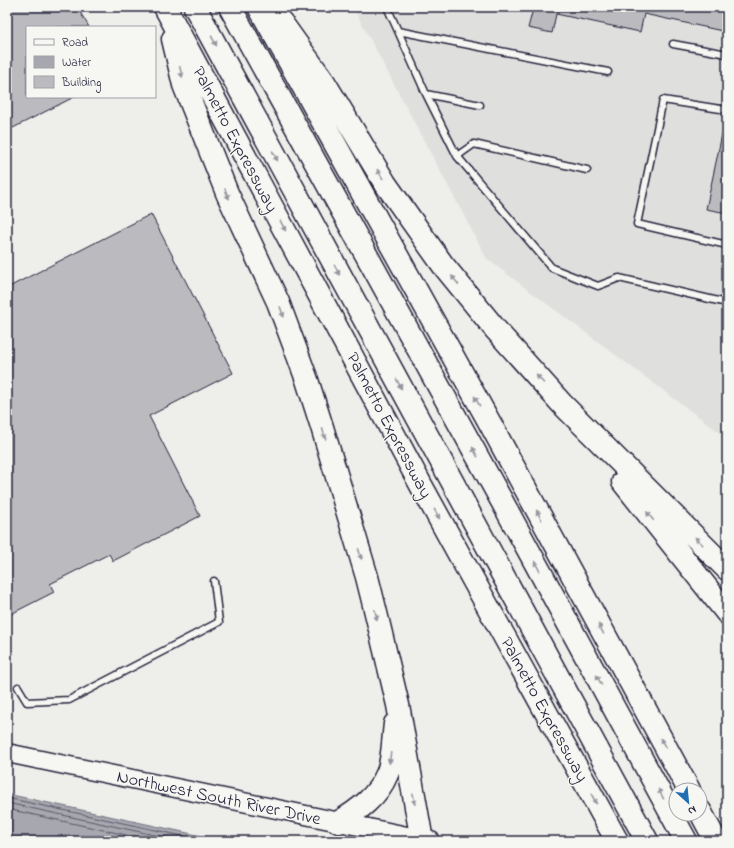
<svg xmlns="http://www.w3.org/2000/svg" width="734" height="848" viewBox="0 0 734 848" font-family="'Indie Flower',sans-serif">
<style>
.built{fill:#dfdfde}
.water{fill:#a7a7af;stroke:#727281}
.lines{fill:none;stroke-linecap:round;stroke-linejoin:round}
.shore{stroke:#575769;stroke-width:1}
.building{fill:#bbbbbf;stroke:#22223b}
.lane-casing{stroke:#22223b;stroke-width:9}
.secondary-casing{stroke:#22223b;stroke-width:21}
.highway-casing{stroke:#22223b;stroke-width:25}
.lane{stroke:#f6f6f2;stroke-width:6}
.secondary{stroke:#f6f6f2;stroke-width:18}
.highway{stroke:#f6f6f2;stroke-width:22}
.oneway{fill:#9797a0}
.labels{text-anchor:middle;stroke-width:3;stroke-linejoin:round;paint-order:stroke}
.street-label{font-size:18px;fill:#22223b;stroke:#f6f6f2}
</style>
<rect width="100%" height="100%" fill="#eeeeeb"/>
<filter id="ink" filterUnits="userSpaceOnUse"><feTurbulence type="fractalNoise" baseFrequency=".025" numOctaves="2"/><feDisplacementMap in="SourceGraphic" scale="8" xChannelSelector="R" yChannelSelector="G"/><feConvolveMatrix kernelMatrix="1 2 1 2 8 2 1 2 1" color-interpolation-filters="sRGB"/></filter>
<g filter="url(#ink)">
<path class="built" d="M353,7H727V438L487,259Z"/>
<path class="water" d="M7,794L225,841H7Z"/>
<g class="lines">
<path class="shore" d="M7,798L206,841
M7,803L182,841
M7,809L154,841"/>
</g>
<path class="building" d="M7,7H77L89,27H27V97H74L7,131Z
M523,7H727V32L644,14L640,32L556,14L552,33L528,28L533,9Z
M722,134L727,135V213L706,209Z
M151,214L233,373L149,416L200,516L113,561L109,554L50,584L54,592L7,616V288Z"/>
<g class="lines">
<defs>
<path id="lane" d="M387,7L398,31
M673,44L727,54
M426,94L398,31L608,72
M727,110L663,100L637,224L727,245
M457,156L426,94L480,105
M587,170L474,144L457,156L552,268L598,286L619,278L727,303
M18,687L27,702L69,700L219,622L214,581"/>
<path id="secondary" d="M7,753L431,841"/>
<path id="highway" d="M165,7L422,487L617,841
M195,7L647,841
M230,7L504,505L686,841
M259,7L486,416L689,790
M281,22L324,82L385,183L443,265L496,330L562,404L727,569
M173,39L184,85L227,193L278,302L307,380L322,427L367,577L376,613L398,705L422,841
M623,482L727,613
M700,811L716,841
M339,822C359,810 378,796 387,774C393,762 393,738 395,724"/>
</defs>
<use href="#lane" class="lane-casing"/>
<use href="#secondary" class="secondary-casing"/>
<use href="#highway" class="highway-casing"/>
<use href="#lane" class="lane"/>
<use href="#secondary" class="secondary"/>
<use href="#highway" class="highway"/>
</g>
<defs><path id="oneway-solid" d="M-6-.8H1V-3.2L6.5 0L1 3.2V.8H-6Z"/></defs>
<g class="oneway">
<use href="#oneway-solid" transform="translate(214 41) rotate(62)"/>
<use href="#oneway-solid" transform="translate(181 72) rotate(76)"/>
<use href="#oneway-solid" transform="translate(275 156) rotate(62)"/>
<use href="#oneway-solid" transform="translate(380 174) rotate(-121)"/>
<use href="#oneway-solid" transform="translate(227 194) rotate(67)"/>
<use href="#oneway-solid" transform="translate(283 226) rotate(62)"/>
<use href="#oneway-solid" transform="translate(337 270) rotate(62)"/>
<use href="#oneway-solid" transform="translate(455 280) rotate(-129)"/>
<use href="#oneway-solid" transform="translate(282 312) rotate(70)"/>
<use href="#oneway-solid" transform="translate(540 379) rotate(-132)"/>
<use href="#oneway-solid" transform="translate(399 384) rotate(62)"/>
<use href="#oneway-solid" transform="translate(477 401) rotate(-119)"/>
<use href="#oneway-solid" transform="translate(324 434) rotate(74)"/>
<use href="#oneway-solid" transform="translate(475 452) rotate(-119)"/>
<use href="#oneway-solid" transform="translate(437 514) rotate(61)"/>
<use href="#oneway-solid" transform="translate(539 515) rotate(-118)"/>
<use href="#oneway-solid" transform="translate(650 516) rotate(-128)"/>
<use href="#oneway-solid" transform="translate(699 541) rotate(-135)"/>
<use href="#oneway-solid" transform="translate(360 554) rotate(73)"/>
<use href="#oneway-solid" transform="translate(537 566) rotate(-118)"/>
<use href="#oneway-solid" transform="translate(376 615) rotate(77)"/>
<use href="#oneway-solid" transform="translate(601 629) rotate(-118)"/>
<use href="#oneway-solid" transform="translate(599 680) rotate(-118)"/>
<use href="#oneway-solid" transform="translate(663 743) rotate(-118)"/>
<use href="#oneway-solid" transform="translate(390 758) rotate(98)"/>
<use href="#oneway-solid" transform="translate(661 794) rotate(-118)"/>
<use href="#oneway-solid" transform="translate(414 799) rotate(80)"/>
<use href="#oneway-solid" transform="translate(594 799) rotate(61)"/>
</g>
</g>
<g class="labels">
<g class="street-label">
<text transform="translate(236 139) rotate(62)" y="6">Palmetto Expressway</text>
<text transform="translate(390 425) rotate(62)" y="6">Palmetto Expressway</text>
<text transform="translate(545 709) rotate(61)" y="6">Palmetto Expressway</text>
<text transform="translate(219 797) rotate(12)" y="6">Northwest South River Drive</text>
</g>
</g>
<rect width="734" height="848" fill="none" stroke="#f6f6f2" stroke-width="24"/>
<rect x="12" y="12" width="710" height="824" fill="none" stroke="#22223b" stroke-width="1.5" filter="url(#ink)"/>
<rect x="26" y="26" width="130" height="72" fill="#f6f6f2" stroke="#a1a1a9"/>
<rect x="34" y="39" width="20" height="6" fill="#f6f6f2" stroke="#a1a1a9"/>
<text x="62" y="46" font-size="12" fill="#22223b">Road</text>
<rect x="34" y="56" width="20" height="12" fill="#a7a7af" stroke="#a1a1a9"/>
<text x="62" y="66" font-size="12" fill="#22223b">Water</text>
<rect x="34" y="76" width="20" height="12" fill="#bbbbbf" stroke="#a1a1a9"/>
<text x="62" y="86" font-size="12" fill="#22223b">Building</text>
<g transform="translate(688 802) rotate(153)"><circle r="19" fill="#f6f6f2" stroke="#a1a1a9"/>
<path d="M0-3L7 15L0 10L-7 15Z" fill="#1f6fb2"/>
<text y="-6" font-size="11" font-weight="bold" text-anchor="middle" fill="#22223b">N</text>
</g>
</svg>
